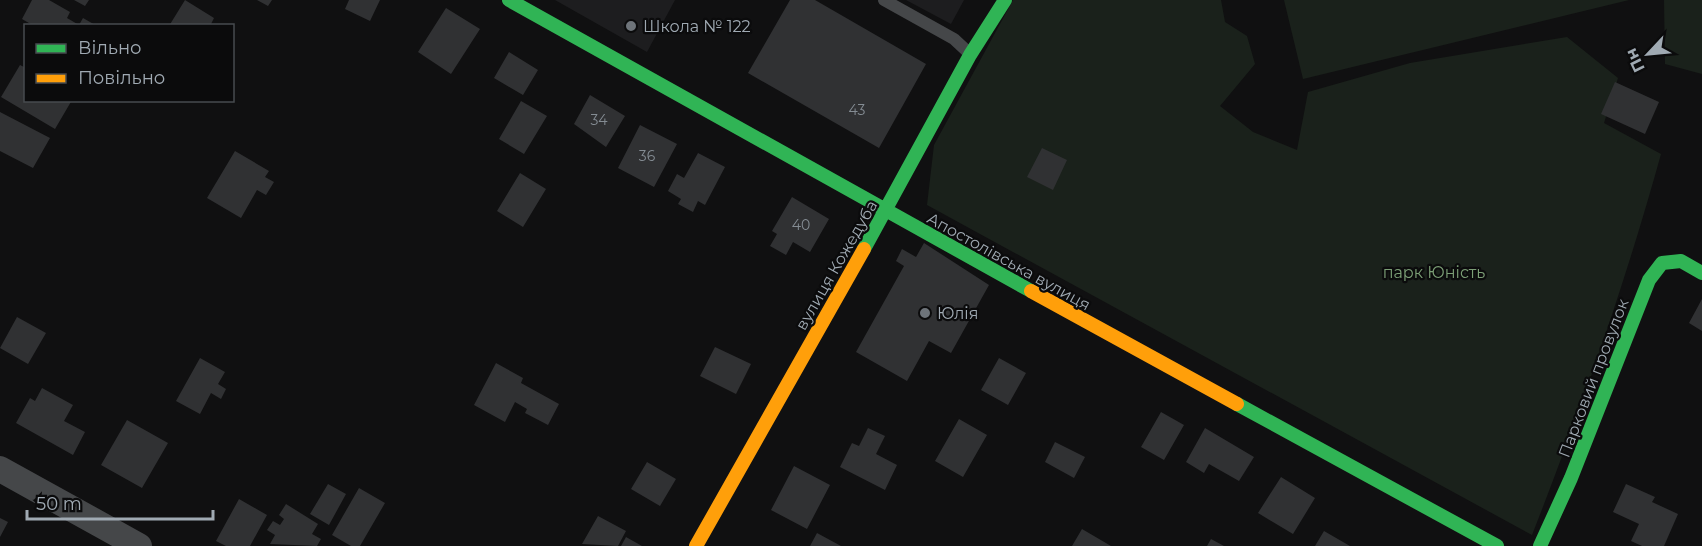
<svg xmlns="http://www.w3.org/2000/svg" width="1702" height="546" viewBox="0 0 1702 546" font-family="Montserrat,sans-serif">
<style>
.built{fill:#1d1d1f}
.green{fill:#1a211b}
.building{fill:#303133}
.lines{fill:none;stroke-linecap:round;stroke-linejoin:round}
.lane{stroke:#454749;stroke-width:12}
.street{stroke:#454749;stroke-width:26}
.fast{stroke:#30b455;stroke-width:14}
.slow{stroke:#ff9f0a;stroke-width:14}
.poi-dot{fill:#6e747a;stroke:#0b0b0c;stroke-width:2}
.labels{text-anchor:middle;stroke-width:4.5;stroke-linejoin:round;paint-order:stroke}
.number-label{font-size:14px;fill:#848c93}
.poi-label{font-size:16px;fill:#a0aab3;stroke:#0b0b0c;text-anchor:start}
.street-label{font-size:16px;fill:#a0aab3;stroke:#0b0b0c}
.park-label{font-size:16px;fill:#7c9f76;stroke:#0b0b0c}
</style>
<rect width="100%" height="100%" fill="#101011"/>
<path class="built" d="M555,0H675L647,52Z
M906,0H964L951,24Z"/>
<path class="green" d="M1013,0H1221L1225,22L1247,36L1255,64L1220,106L1253,132L1297,150L1308,92L1410,63L1567,37L1618,78L1604,123L1661,154C1625,284 1581,410 1532,535L927,205L934,145Z
M1284,0H1629L1303,79Z
M1664,0H1702V74L1665,64Z"/>
<path class="building" d="M32,0H49L70,12L67,18L79,25L83,18L97,26H34L22,19Z
M74,0H89L85,6Z
M185,0L214,18L210,26H169Z
M257,0H272L268,6Z
M349,0H380L370,21L345,9Z
M790,0H815L926,64L879,148L748,73Z
M446,8L480,29L451,74L418,52Z
M509,52L538,70L523,95L494,78Z
M20,65L26,68V100H72L55,129L1,97Z
M1615,82L1659,102L1645,134L1601,114Z
M590,95L625,116L606,147L574,124Z
M521,101L547,116L524,154L499,139Z
M0,112L50,138L33,168L0,151Z
M640,125L677,144L654,187L618,168Z
M1042,148L1067,160L1053,190L1027,177Z
M235,151L269,171L265,177L274,182L266,195L257,190L241,218L207,198Z
M698,153L725,167L705,205L698,201L693,212L678,204L681,199L668,191L677,174L684,178Z
M520,173L546,189L523,227L497,211Z
M792,197L829,219L810,252L793,242L786,255L770,246L777,234L772,231Z
M924,243L989,285L951,353L929,341L907,381L856,352L904,266L896,261L902,249L916,257Z
M1702,299V331L1689,323Z
M17,317L46,333L28,364L0,348Z
M715,347L751,364L736,394L700,376Z
M200,358L225,372L218,384L226,389L221,399L211,393L200,414L176,401Z
M999,358L1026,373L1008,405L981,390Z
M496,363L523,378L521,383L559,404L548,425L525,413L527,409L515,402L505,422L474,405Z
M42,388L73,405L64,421L85,432L73,455L16,423L30,398L35,401Z
M1161,412L1184,425L1164,460L1141,447Z
M959,419L987,435L963,477L935,461Z
M127,420L168,443L142,488L101,465Z
M868,428L885,436L876,454L897,465L885,490L840,467L852,443L859,446Z
M1205,428L1254,457L1239,481L1209,464L1204,473L1186,462Z
M1055,442L1085,457L1074,478L1045,462Z
M647,462L676,479L660,506L631,489Z
M794,466L830,485L807,529L771,510Z
M1281,477L1315,498L1293,534L1258,513Z
M328,484L346,494L329,525L310,514Z
M1626,484L1655,497L1652,502L1678,514L1664,546H1642L1631,541L1639,524L1613,512Z
M359,488L385,503L360,546H351L332,535Z
M239,499L267,515L250,546H226L216,541Z
M286,504L318,524L312,534L321,539L317,546L270,544L275,535L267,530L273,521L280,525L284,519L279,515Z
M598,516L626,531L618,546L582,544Z
M0,518L8,522L0,537Z
M1082,529L1111,546H1072Z
M1324,531L1350,546H1315Z
M817,533L841,546H810Z
M626,537L642,546H621Z
M1211,539L1224,546H1207Z"/>
<g class="lines">
<path class="lane" d="M884,0L954,39L969,53"/>
<path class="street" d="M0,469L139,546"/>
<path class="fast" d="M509,0L1031,291
M864,249L970,55L1005,0
M1237,404L1497,546
M1540,546L1571,478L1649,280L1662,263L1681,261L1702,273"/>
<path class="slow" d="M1031,291L1237,404
M696,546L864,249"/>
</g>
<g class="poi-dot">
<circle cx="631" cy="26" r="6"/>
<circle cx="925" cy="313" r="6"/>
</g>
<g class="labels">
<g class="number-label">
<text x="857" y="115">43</text>
<text x="599" y="125">34</text>
<text x="647" y="161">36</text>
<text x="801" y="230">40</text>
</g>
<g class="poi-label">
<text x="643" y="32">Школа № 122</text>
<text x="937" y="319">Юлія</text>
</g>
<g class="street-label">
<text transform="translate(1009 261) rotate(29)" y="6">Апостолівська вулиця</text>
<text transform="translate(836 265) rotate(-60)" y="6">вулиця Кожедуба</text>
<text transform="translate(1593 378) rotate(-69)" y="6">Парковий провулок</text>
</g>
<g class="park-label">
<text x="1434" y="278">парк Юність</text>
</g>
</g>
<rect x="24" y="24" width="210" height="78" fill="#0b0b0c" stroke="#474b4f" stroke-width="1.5"/>
<rect x="36" y="44" width="30" height="9" fill="#30b455" stroke="#474b4f" stroke-width="1.5"/>
<text x="78" y="54" font-size="18" fill="#a0aab3">Вільно</text>
<rect x="36" y="74" width="30" height="9" fill="#ff9f0a" stroke="#474b4f" stroke-width="1.5"/>
<text x="78" y="84" font-size="18" fill="#a0aab3">Повільно</text>
<g transform="translate(1648 54) rotate(244)" stroke="#0b0b0c" stroke-width="4.5" paint-order="stroke">
<path d="M0-4.5L10 22L0 15L-10 22Z" fill="#a0aab3"/>
<text y="-9" font-size="16" font-weight="bold" text-anchor="middle" fill="#a0aab3">Пн</text>
</g>
<path d="M27 510v9h186v-9" fill="none" stroke="#a0aab3" stroke-width="3"/>
<text x="36" y="510" font-size="18" fill="#a0aab3" stroke="#0b0b0c" stroke-width="4.5" paint-order="stroke">50 m</text>
</svg>
